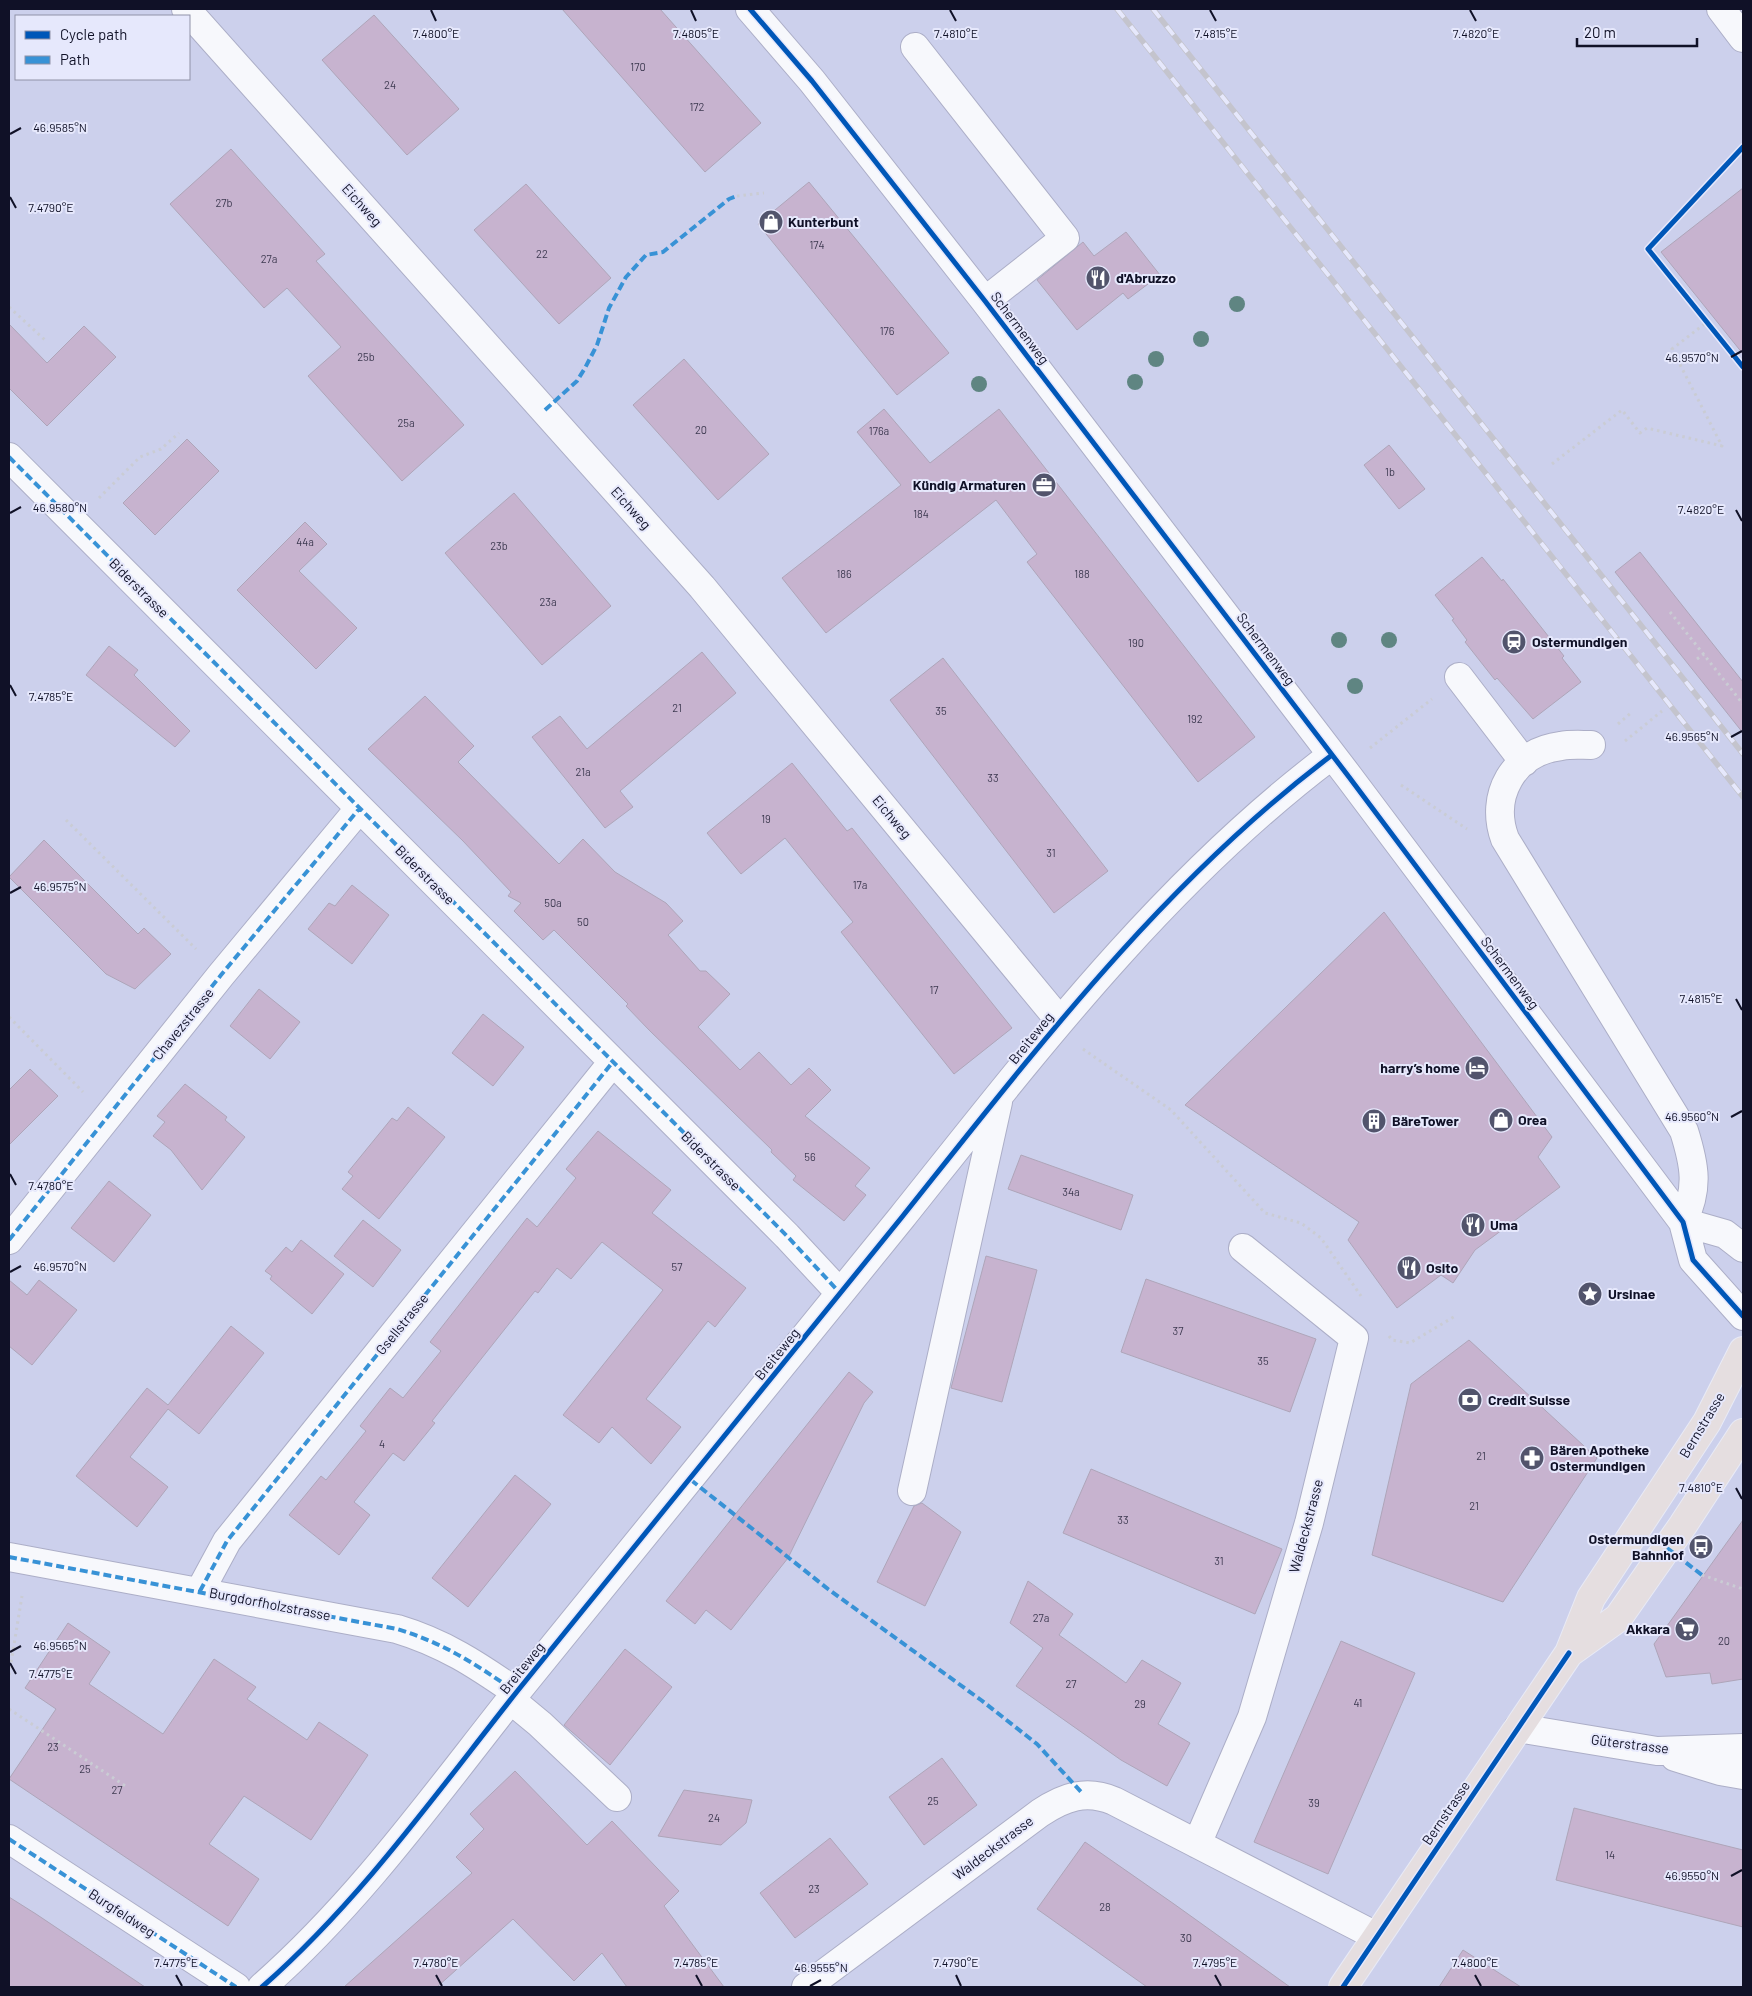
<svg xmlns="http://www.w3.org/2000/svg" width="1752" height="1996" viewBox="0 0 1752 1996" font-family="Barlow,sans-serif">
<style>
.building{fill:#c7b3cf;stroke:#aea5b9}
.lines{fill:none;stroke-linecap:round;stroke-linejoin:round}
.minor-casing{stroke:#acaec7;stroke-width:30}
.major-casing{stroke:#e8eaf6;stroke-width:30}
.path{stroke:#caccd4;stroke-width:3;stroke-dasharray:2.5 4;stroke-linecap:butt}
.minor{stroke:#f7f8fc;stroke-width:28}
.major{stroke:#e5dee0;stroke-width:28}
.rail-casing{stroke:#c4c4cd;stroke-width:5.5}
.rail{stroke:#e6e8fc;stroke-width:4;stroke-dasharray:11;stroke-linecap:butt}
.quiet{stroke:#3892d6;stroke-width:4;stroke-dasharray:8 4;stroke-linecap:butt}
.cycleway-casing{stroke:#e6e8fc;stroke-width:8}
.cycleway{stroke:#0057b8;stroke-width:5}
.tree{fill:#5f8582}
.ticks{fill:none;stroke:#101127;stroke-width:2}
.labels{text-anchor:middle;stroke-width:4;stroke-linejoin:round;paint-order:stroke}
.number-label{font-size:11px;fill:#3e3a51}
.street-label{font-size:14px;fill:#101127;stroke:#e6e8fc}
.poi-label{font-size:14px;font-weight:bold;fill:#101127;stroke:#e6e8fc;text-anchor:start}
.ticks-label{font-size:12px;text-anchor:middle;fill:#101127;stroke:#e6e8fc;stroke-width:4;stroke-linejoin:round;paint-order:stroke}
</style>
<rect width="100%" height="100%" fill="#ccd0ec"/>
<path class="building" d="M562,9H660L761,123L705,172Z
M374,15L459,109L407,155L322,60Z
M231,149L325,254L316,261L464,425L402,481L308,376L341,347L287,288L264,308L170,204Z
M809,182L949,353L897,395L758,224Z
M526,184L611,278L559,324L474,230Z
M1743,188V354L1661,252Z
M1126,232L1160,275L1128,299L1123,293L1077,330L1037,280L1083,242L1094,256Z
M9,324L47,363L84,326L116,357L47,426L9,388Z
M684,359L769,454L718,500L633,405Z
M884,409L930,463L999,409L1255,737L1198,782L1027,562L1037,554L996,500L826,633L782,578L901,485L857,432Z
M187,439L219,471L155,535L123,503Z
M1389,445L1425,489L1399,509L1364,465Z
M514,493L611,606L542,665L445,553Z
M305,522L327,544L299,571L357,628L316,669L237,590Z
M1640,552L1743,682V733L1615,572Z
M1482,557L1502,581L1503,579L1564,656L1562,658L1581,682L1533,719L1497,678L1495,680L1465,642L1467,640L1452,620L1454,619L1435,595Z
M109,646L138,670L134,675L190,731L175,747L86,675Z
M702,652L736,693L620,791L633,807L605,828L532,737L560,716L587,749Z
M943,658L1108,871L1054,913L890,700Z
M425,696L474,746L458,762L559,864L583,839L615,872L666,903L683,921L668,935L700,971H706L730,994L698,1027L740,1070L759,1052L791,1085L809,1068L831,1090L805,1116L870,1168L855,1186L866,1195L844,1221L793,1180L796,1176L771,1152L772,1150L649,1030L626,1006L628,1004L554,930L543,940L514,911L521,903L508,896L511,892L463,841L368,749Z
M792,763L847,831L852,828L1012,1028L954,1074L841,932L853,922L785,838L741,874L707,833Z
M44,840L138,934L144,928L171,954L135,989L106,974L9,877Z
M352,885L389,915L352,964L308,929L329,903L335,906Z
M1384,912L1552,1137L1538,1157L1560,1187L1475,1250L1453,1283L1441,1275L1397,1308L1348,1240L1359,1222L1185,1105Z
M259,989L300,1022L270,1059L230,1026Z
M483,1014L524,1047L493,1086L452,1053Z
M30,1069L58,1096L9,1145V1090Z
M185,1084L227,1117L225,1120L245,1137L202,1190L171,1150L153,1136L165,1122L157,1116Z
M408,1107L445,1137L379,1219L342,1189L353,1176L348,1172L392,1118L397,1121Z
M598,1131L671,1190L652,1213L746,1288L715,1327L708,1321L646,1399L681,1427L651,1464L612,1427L599,1443L563,1415L663,1290L602,1242L571,1279L557,1268L538,1293L535,1291L432,1421L435,1423L404,1461L393,1453L354,1502L370,1515L339,1555L289,1515L321,1476L326,1480L366,1431L360,1426L390,1388L403,1398L441,1351L430,1342L527,1218L537,1227L576,1178L566,1169Z
M1021,1155L1133,1195L1121,1230L1008,1189Z
M109,1181L151,1215L114,1262L71,1228Z
M363,1220L401,1250L373,1287L334,1256Z
M301,1240L344,1274L312,1314L270,1279L272,1276L265,1271L286,1247L292,1252Z
M986,1256L1037,1270L1002,1402L951,1388Z
M1146,1279L1316,1339L1290,1412L1121,1352Z
M9,1280L27,1295L39,1280L77,1310L32,1365L9,1346Z
M231,1326L264,1353L199,1434L168,1409L130,1457L168,1487L137,1527L76,1476L147,1388L168,1405Z
M1469,1340L1597,1458L1503,1602L1372,1555L1411,1384Z
M849,1372L873,1392L864,1403L788,1558L731,1630L706,1610L695,1624L666,1601Z
M1091,1469L1282,1549L1255,1614L1063,1533Z
M515,1475L551,1504L468,1607L432,1578Z
M922,1503L961,1532L925,1606L877,1582L914,1506Z
M1743,1520V1679L1712,1684L1710,1673L1666,1677L1654,1644Z
M1028,1581L1073,1614L1059,1635L1126,1683L1142,1660L1181,1683L1158,1724L1190,1743L1167,1786L1121,1760L1016,1686L1043,1648L1010,1623Z
M68,1623L110,1652L89,1684L163,1734L214,1659L256,1687L247,1699L307,1740L319,1722L368,1755L311,1840L244,1796L209,1844L259,1879L228,1926L9,1779L56,1709L25,1688Z
M1341,1641L1415,1673L1328,1874L1254,1842Z
M625,1649L672,1687L610,1765L564,1725Z
M942,1758L977,1805L924,1845L889,1797Z
M515,1771L587,1845L612,1821L679,1891L664,1906L724,1987H627L602,1953L574,1981L513,1919L437,1987H344L472,1873L456,1857L484,1829L470,1814Z
M684,1790L752,1800L746,1823L721,1845L658,1836Z
M1574,1808L1743,1850V1927L1556,1880Z
M830,1838L868,1884L795,1938L760,1893Z
M1085,1842L1174,1904L1290,1987H1147L1037,1909Z
M9,1897L36,1914L145,1987H9Z
M1463,1950L1521,1987H1439Z"/>
<g class="lines">
<defs>
<path id="minor" d="M186,9L702,587L1060,1021
M750,9L812,81L985,301L1349,777L1683,1222L1693,1260L1743,1316
M1721,9L1743,38
M915,47L1065,238L985,301
M9,457L787,1236L840,1293
M1459,677L1524,762
M1591,745C1581,745 1571,744 1561,746C1513,752 1489,796 1505,839L1684,1131C1695,1166 1699,1188 1683,1222
M1683,1222L1725,1234L1743,1248
M9,1240L221,975L359,809
M912,1491L998,1102
M9,1557L397,1629C444,1643 477,1665 516,1692
M200,1591L227,1541L612,1063
M511,1700L540,1724L617,1797
M1518,1728L1657,1751L1743,1748
M1675,1757L1720,1771L1743,1775
M9,1839L236,1987
M1197,1844L1252,1717L1309,1523L1354,1338L1243,1248
M262,1987C361,1900 437,1792 519,1689C646,1531 775,1375 902,1217C1033,1053 1163,882 1332,755
M806,1987L1040,1813C1064,1797 1086,1789 1114,1801L1376,1936"/>
<path id="major" d="M1569,1653L1618,1618L1683,1525L1743,1433
M1343,1987L1569,1653L1591,1598L1707,1422L1743,1351"/>
</defs>
<use href="#minor" class="minor-casing"/>
<use href="#major" class="major-casing"/>
<path class="path" d="M737,196L764,193
M9,307L45,340
M1552,464L1622,410L1640,433L1647,428L1722,446L1672,349L1707,322
M99,498L140,457L161,449L179,433
M1670,612L1743,704
M1697,659L1704,654
M1618,724L1632,712
M1625,741L1662,711
M1370,748L1432,699
M1401,785L1467,829
M66,820L196,949
M9,1017L83,1092
M1083,1049L1171,1110L1265,1213L1301,1223L1321,1238L1361,1296
M1389,1336L1392,1340L1410,1343L1457,1315
M1702,1575L1743,1589
M9,1675L22,1596
M9,1709L127,1787"/>
<use href="#minor" class="minor"/>
<use href="#major" class="major"/>
<defs>
<path id="rail" d="M1117,9L1743,797
M1153,9L1743,754"/>
</defs>
<use href="#rail" class="rail-casing"/>
<use href="#rail" class="rail"/>
<path class="quiet" d="M545,410L577,381L585,368L597,345L609,308L626,277L646,255L663,252L729,199L737,196
M9,457L787,1236L840,1293
M9,1240L221,975L359,809
M691,1480L828,1589L981,1700L1037,1744L1083,1794
M1667,1548L1702,1575
M9,1557L397,1629C444,1643 477,1665 516,1692
M200,1591L227,1541L612,1063
M9,1839L236,1987"/>
<defs>
<path id="cycleway" d="M750,9L812,81L985,301L1349,777L1683,1222L1693,1260L1743,1316
M1743,147L1648,249L1743,367
M262,1987C361,1900 437,1792 519,1689C646,1531 775,1375 902,1217C1033,1053 1163,882 1332,755
M1343,1987L1569,1653"/>
</defs>
<use href="#cycleway" class="cycleway-casing"/>
<use href="#cycleway" class="cycleway"/>
</g>
<g class="tree">
<circle cx="1237" cy="304" r="8"/>
<circle cx="1201" cy="339" r="8"/>
<circle cx="1156" cy="359" r="8"/>
<circle cx="1135" cy="382" r="8"/>
<circle cx="979" cy="384" r="8"/>
<circle cx="1339" cy="640" r="8"/>
<circle cx="1389" cy="640" r="8"/>
<circle cx="1355" cy="686" r="8"/>
</g>
<path class="ticks" d="M431,10L436,21M691,10L696,21M950,10L956,21M1210,10L1216,21M1470,10L1476,21M10,134L21,128M10,197L16,208M1731,357L1742,351M1736,510L1742,521M10,513L21,507M10,685L16,696M1731,737L1742,731M10,893L21,887M1736,999L1742,1010M1731,1117L1742,1111M10,1174L16,1185M10,1272L21,1266M1736,1488L1742,1499M10,1652L21,1646M10,1663L16,1674M1731,1876L1742,1870M176,1975L182,1986M436,1975L442,1986M696,1975L702,1986M956,1975L961,1986M1215,1975L1221,1986M1475,1975L1481,1986M810,1986L821,1980"/>
<defs>
<symbol id="shop-disc" viewBox="-11 -11 22 22"><circle r="9.5" fill="#52546c" stroke="#e6e8fc"/><path d="M-5-2.5h2.3a2.7 3.5 0 0 1 5.4 0H5L5.5 6h-11ZM-1.5-2.5h3a1.5 2.3 0 0 0-3 0Z" fill="#fff"/></symbol>
<symbol id="restaurant-disc" viewBox="-11 -11 22 22"><circle r="9.5" fill="#52546c" stroke="#e6e8fc"/><path d="M-5-6h1v4h1v-4h1v4h1v-4h1v5L-1.5 .5V6h-2V.5L-5-1ZM5-6V6H3V1.5H1.5Q1.5-4 5-6Z" fill="#fff"/></symbol>
<symbol id="office-disc" viewBox="-11 -11 22 22"><circle r="9.5" fill="#52546c" stroke="#e6e8fc"/><path d="M-6-3h4V-5.5h4V-3h4V5H-6ZM-1-4.5V-3h2v-1.5ZM-6 0V1H6V0Z" fill="#fff"/></symbol>
<symbol id="station-disc" viewBox="-11 -11 22 22"><circle r="9.5" fill="#52546c" stroke="#e6e8fc"/><path d="M-3-6H3Q5-6 5-4V2Q5 4 3 4L4.5 6H3L1.5 4h-3L-3 6H-4.5L-3 4Q-5 4-5 2V-4Q-5-6-3-6ZM-3.5-4v3h7v-3ZM-3.5 1v1.5H-2V1ZM2 1v1.5H3.5V1Z" fill="#fff"/></symbol>
<symbol id="hotel-disc" viewBox="-11 -11 22 22"><circle r="9.5" fill="#52546c" stroke="#e6e8fc"/><path d="M-6-4.5h1.5V1H6V5H4.5V3h-9V5H-6ZM-4 0a1.8 1.8 0 1 1 3.6 0ZM.5 0V-2.5h3Q6-2.5 6 0Z" fill="#fff"/></symbol>
<symbol id="building-disc" viewBox="-11 -11 22 22"><circle r="9.5" fill="#52546c" stroke="#e6e8fc"/><path d="M-4-6H4V6H1V3H-1V6H-4ZM-2.5-4.3h1.7v1.8h-1.7ZM.8-4.3h1.7v1.8H.8ZM-2.5-1h1.7V.8h-1.7ZM.8-1h1.7V.8H.8Z" fill="#fff"/></symbol>
<symbol id="sight-disc" viewBox="-11 -11 22 22"><circle r="9.5" fill="#52546c" stroke="#e6e8fc"/><path d="M0-6L1.8-2.2L6-1.7L2.9 1.2L3.7 5.4L0 3.3L-3.7 5.4L-2.9 1.2L-6-1.7L-1.8-2.2Z" fill="#fff"/></symbol>
<symbol id="bank-disc" viewBox="-11 -11 22 22"><circle r="9.5" fill="#52546c" stroke="#e6e8fc"/><path d="M-6-4H6V4H-6ZM0-2.3a2.3 2.3 0 1 0 0 4.6a2.3 2.3 0 1 0 0-4.6Z" fill="#fff"/></symbol>
<symbol id="pharmacy-disc" viewBox="-11 -11 22 22"><circle r="9.5" fill="#52546c" stroke="#e6e8fc"/><path d="M-2-6h4v4h4v4h-4v4h-4v-4h-4v-4h4Z" fill="#fff"/></symbol>
<symbol id="bus-disc" viewBox="-11 -11 22 22"><circle r="9.5" fill="#52546c" stroke="#e6e8fc"/><path d="M-5-6H5V4H4V6H2V4H-2V6H-4V4H-5ZM-3.5-4V0h7V-4ZM-3.5 1.2v1.5H-2V1.2ZM2 1.2v1.5H3.5V1.2Z" fill="#fff"/></symbol>
<symbol id="supermarket-disc" viewBox="-11 -11 22 22"><circle r="9.5" fill="#52546c" stroke="#e6e8fc"/><path d="M-6-5.5h2.5l.6 2H6L4.5 2H-2.5L-4.4-4H-6ZM-1.5 3.2a1.3 1.3 0 1 0 .1 0ZM3 3.2a1.3 1.3 0 1 0 .1 0Z" fill="#fff"/></symbol>
</defs>
<g fill-rule="evenodd">
<use href="#shop-disc" x="757" y="208" width="28" height="28"/>
<use href="#restaurant-disc" x="1084" y="264" width="28" height="28"/>
<use href="#office-disc" x="1030" y="471" width="28" height="28"/>
<use href="#station-disc" x="1500" y="628" width="28" height="28"/>
<use href="#hotel-disc" x="1463" y="1054" width="28" height="28"/>
<use href="#shop-disc" x="1487" y="1106" width="28" height="28"/>
<use href="#building-disc" x="1360" y="1107" width="28" height="28"/>
<use href="#restaurant-disc" x="1459" y="1211" width="28" height="28"/>
<use href="#restaurant-disc" x="1395" y="1254" width="28" height="28"/>
<use href="#sight-disc" x="1576" y="1280" width="28" height="28"/>
<use href="#bank-disc" x="1456" y="1386" width="28" height="28"/>
<use href="#pharmacy-disc" x="1518" y="1444" width="28" height="28"/>
<use href="#bus-disc" x="1687" y="1533" width="28" height="28"/>
<use href="#supermarket-disc" x="1673" y="1615" width="28" height="28"/>
</g>
<g class="labels">
<g class="number-label">
<text x="638" y="71">170</text>
<text x="390" y="89">24</text>
<text x="697" y="111">172</text>
<text x="224" y="207">27b</text>
<text x="817" y="249">174</text>
<text x="542" y="258">22</text>
<text x="269" y="263">27a</text>
<text x="887" y="335">176</text>
<text x="366" y="361">25b</text>
<text x="406" y="427">25a</text>
<text x="701" y="434">20</text>
<text x="879" y="435">176a</text>
<text x="1390" y="476">1b</text>
<text x="921" y="518">184</text>
<text x="305" y="546">44a</text>
<text x="499" y="550">23b</text>
<text x="844" y="578">186</text>
<text x="1082" y="578">188</text>
<text x="548" y="606">23a</text>
<text x="1136" y="647">190</text>
<text x="677" y="712">21</text>
<text x="941" y="715">35</text>
<text x="1195" y="723">192</text>
<text x="583" y="776">21a</text>
<text x="993" y="782">33</text>
<text x="766" y="823">19</text>
<text x="1051" y="857">31</text>
<text x="860" y="889">17a</text>
<text x="553" y="907">50a</text>
<text x="583" y="926">50</text>
<text x="934" y="994">17</text>
<text x="810" y="1161">56</text>
<text x="1071" y="1196">34a</text>
<text x="677" y="1271">57</text>
<text x="1178" y="1335">37</text>
<text x="1263" y="1365">35</text>
<text x="382" y="1448">4</text>
<text x="1481" y="1460">21</text>
<text x="1474" y="1510">21</text>
<text x="1123" y="1524">33</text>
<text x="1219" y="1565">31</text>
<text x="1041" y="1622">27a</text>
<text x="1724" y="1645">20</text>
<text x="1071" y="1688">27</text>
<text x="1358" y="1707">41</text>
<text x="1140" y="1708">29</text>
<text x="53" y="1751">23</text>
<text x="85" y="1773">25</text>
<text x="117" y="1794">27</text>
<text x="933" y="1805">25</text>
<text x="1314" y="1807">39</text>
<text x="714" y="1822">24</text>
<text x="1610" y="1859">14</text>
<text x="814" y="1893">23</text>
<text x="1105" y="1911">28</text>
<text x="1186" y="1942">30</text>
</g>
<g class="street-label">
<text transform="translate(362 205) rotate(48)" y="5">Eichweg</text>
<text transform="translate(1020 328) rotate(53)" y="5">Schermenweg</text>
<text transform="translate(631 508) rotate(48)" y="5">Eichweg</text>
<text transform="translate(139 588) rotate(45)" y="5">Biderstrasse</text>
<text transform="translate(1266 649) rotate(53)" y="5">Schermenweg</text>
<text transform="translate(892 817) rotate(50)" y="5">Eichweg</text>
<text transform="translate(425 875) rotate(45)" y="5">Biderstrasse</text>
<text transform="translate(1510 973) rotate(53)" y="5">Schermenweg</text>
<text transform="translate(183 1024) rotate(-51)" y="5">Chavezstrasse</text>
<text transform="translate(1031 1038) rotate(-51)" y="5">Breiteweg</text>
<text transform="translate(711 1161) rotate(45)" y="5">Biderstrasse</text>
<text transform="translate(402 1324) rotate(-51)" y="5">Gsellstrasse</text>
<text transform="translate(777 1354) rotate(-51)" y="5">Breiteweg</text>
<text transform="translate(1702 1425) rotate(-59)" y="5">Bernstrasse</text>
<text transform="translate(1306 1526) rotate(-75)" y="5">Waldeckstrasse</text>
<text transform="translate(270 1604) rotate(11)" y="5">Burgdorfholzstrasse</text>
<text transform="translate(522 1668) rotate(-51)" y="5">Breiteweg</text>
<text transform="translate(1630 1744) rotate(7)" y="5">Güterstrasse</text>
<text transform="translate(1446 1813) rotate(-56)" y="5">Bernstrasse</text>
<text transform="translate(993 1848) rotate(-37)" y="5">Waldeckstrasse</text>
<text transform="translate(122 1913) rotate(33)" y="5">Burgfeldweg</text>
</g>
<g class="poi-label">
<text x="788" y="227">Kunterbunt</text>
<text x="1116" y="283">d'Abruzzo</text>
<text x="1026" y="490" text-anchor="end">Kündig Armaturen</text>
<text x="1532" y="647">Ostermundigen</text>
<text x="1460" y="1073" text-anchor="end">harry’s home</text>
<text x="1518" y="1125">Orea</text>
<text x="1392" y="1126">BäreTower</text>
<text x="1490" y="1230">Uma</text>
<text x="1426" y="1273">Osito</text>
<text x="1608" y="1299">Ursinae</text>
<text x="1488" y="1405">Credit Suisse</text>
<text x="1550" y="1455">Bären Apotheke<tspan x="1550" dy="16">Ostermundigen</tspan></text>
<text x="1684" y="1544" text-anchor="end">Ostermundigen<tspan x="1684" dy="16">Bahnhof</tspan></text>
<text x="1670" y="1634" text-anchor="end">Akkara</text>
</g>
</g>
<g class="ticks-label">
<text x="436" y="38">7.4800°E</text>
<text x="696" y="38">7.4805°E</text>
<text x="956" y="38">7.4810°E</text>
<text x="1216" y="38">7.4815°E</text>
<text x="1476" y="38">7.4820°E</text>
<text x="60" y="132">46.9585°N</text>
<text x="51" y="212">7.4790°E</text>
<text x="1692" y="362">46.9570°N</text>
<text x="60" y="512">46.9580°N</text>
<text x="1701" y="514">7.4820°E</text>
<text x="51" y="701">7.4785°E</text>
<text x="1692" y="741">46.9565°N</text>
<text x="60" y="891">46.9575°N</text>
<text x="1701" y="1003">7.4815°E</text>
<text x="1692" y="1121">46.9560°N</text>
<text x="51" y="1190">7.4780°E</text>
<text x="60" y="1271">46.9570°N</text>
<text x="1701" y="1492">7.4810°E</text>
<text x="60" y="1650">46.9565°N</text>
<text x="51" y="1678">7.4775°E</text>
<text x="1692" y="1880">46.9550°N</text>
<text x="176" y="1967">7.4775°E</text>
<text x="436" y="1967">7.4780°E</text>
<text x="696" y="1967">7.4785°E</text>
<text x="956" y="1967">7.4790°E</text>
<text x="1215" y="1967">7.4795°E</text>
<text x="1475" y="1967">7.4800°E</text>
<text x="821" y="1972">46.9555°N</text>
</g>
<rect width="1752" height="1996" fill="none" stroke="#101127" stroke-width="20"/>
<rect x="15" y="15" width="175" height="65" fill="#e6e8fc" stroke="#9092a7"/>
<rect x="25" y="31" width="25" height="8" fill="#0057b8" stroke="#9092a7"/>
<text x="60" y="40" font-size="15" fill="#101127">Cycle path</text>
<rect x="25" y="56" width="25" height="8" fill="#3892d6" stroke="#9092a7"/>
<text x="60" y="65" font-size="15" fill="#101127">Path</text>
<path d="M1577 38v8h120v-8" fill="none" stroke="#101127" stroke-width="2.5"/>
<text x="1584" y="38" font-size="15" fill="#101127" stroke="#e6e8fc" stroke-width="4" paint-order="stroke">20 m</text>
</svg>
